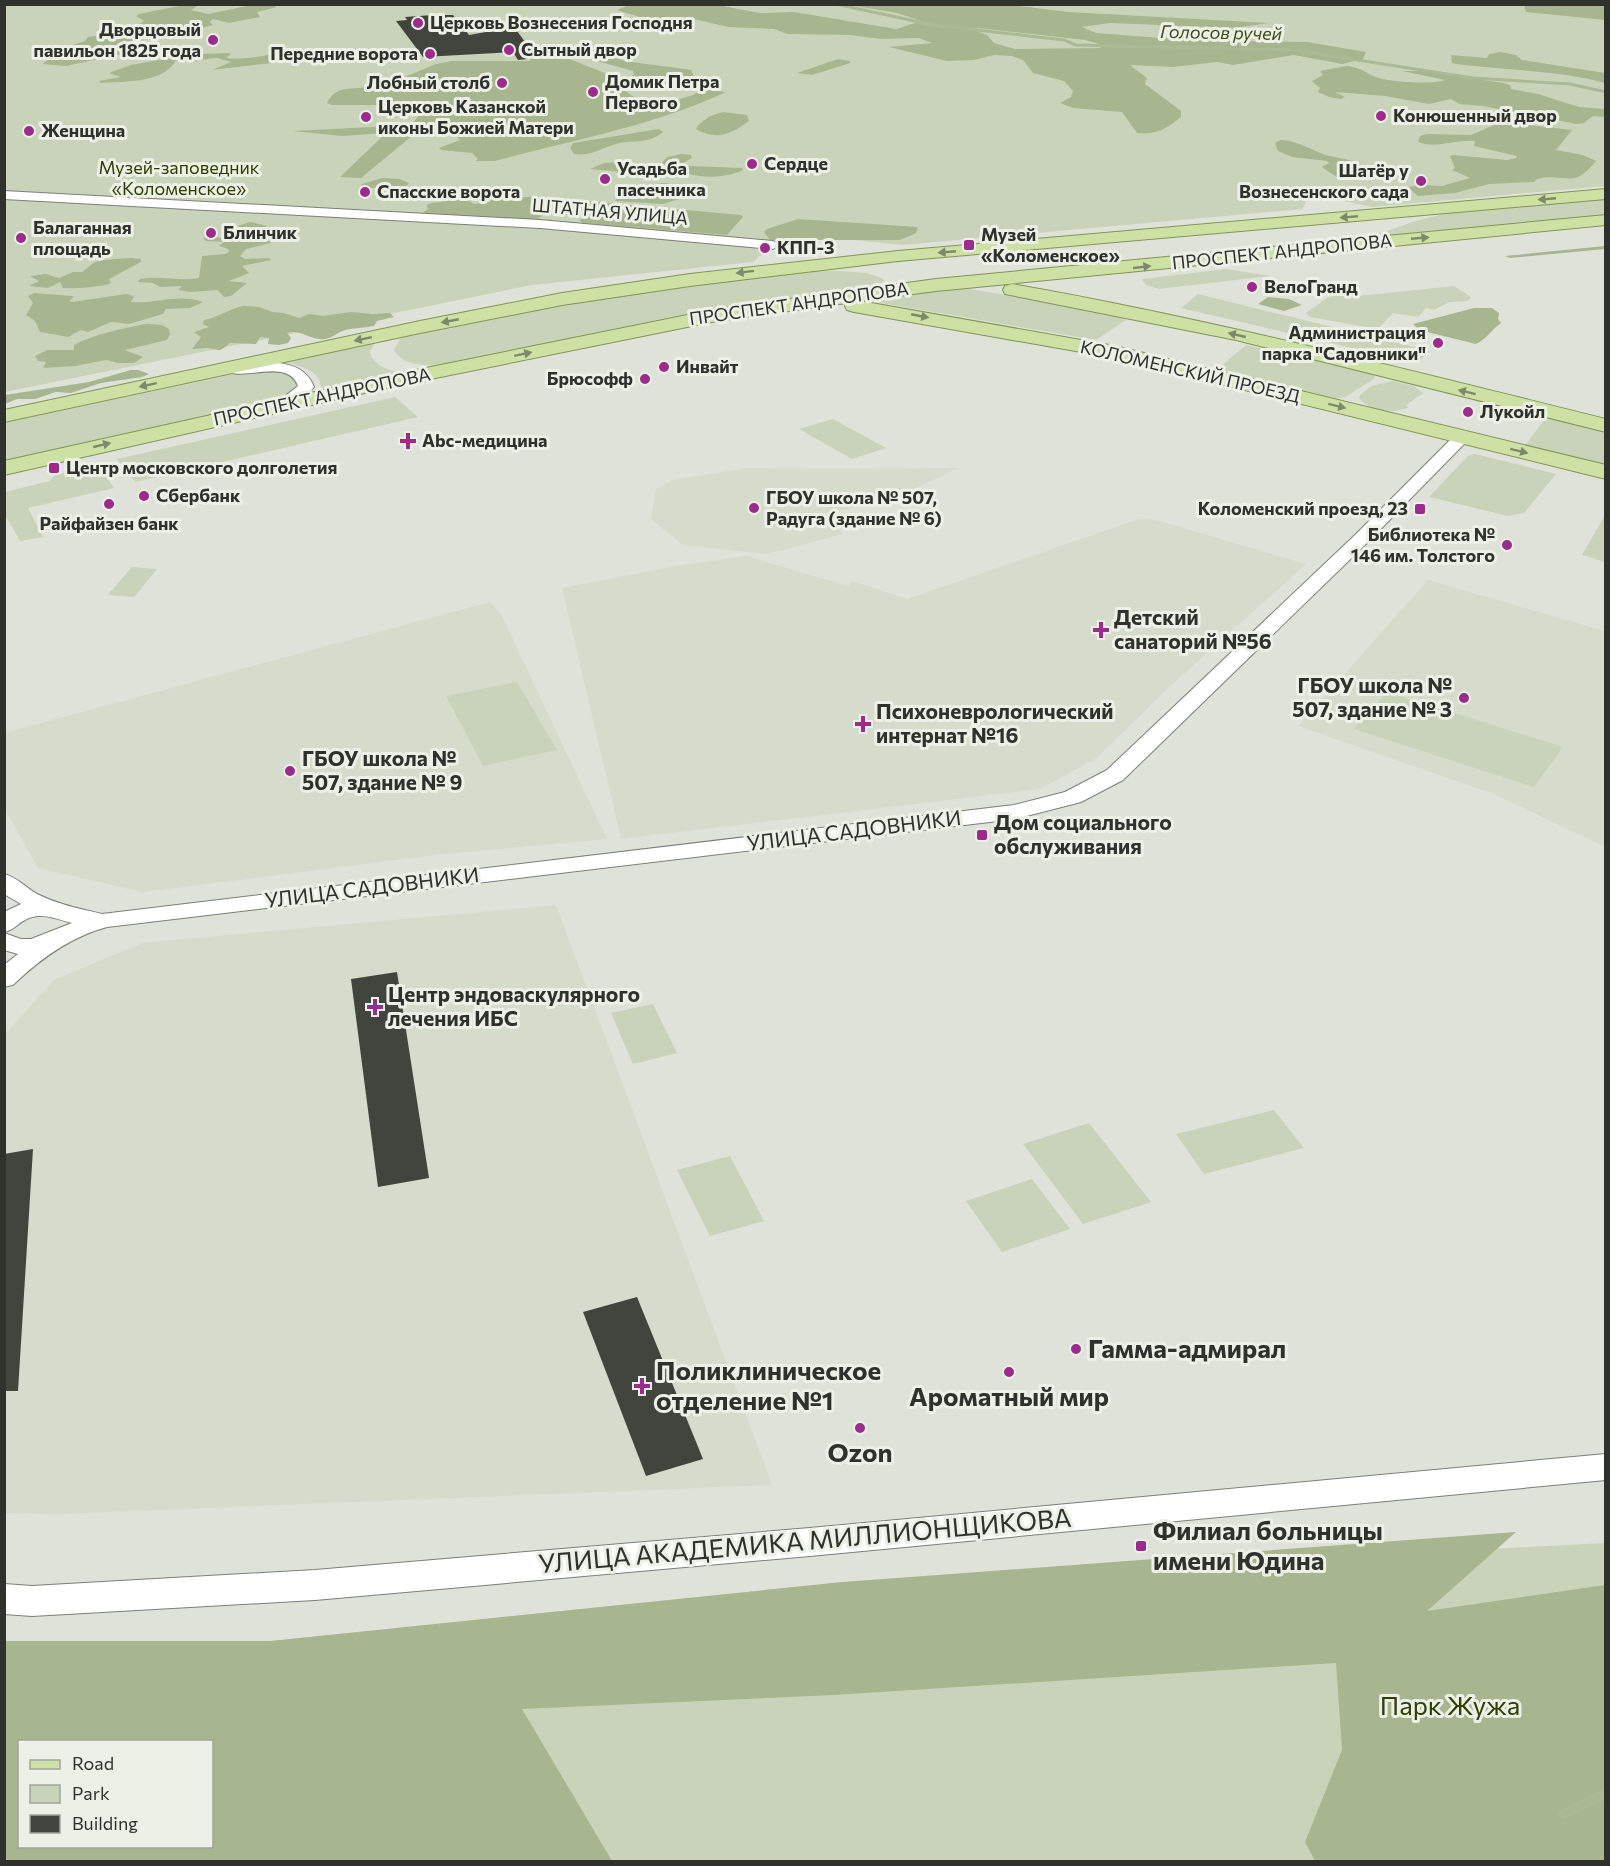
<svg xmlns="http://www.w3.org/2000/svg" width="1610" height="1866" viewBox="0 0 1610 1866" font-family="Commissioner,sans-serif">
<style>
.built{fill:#d5dccb}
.green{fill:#c9d3ba;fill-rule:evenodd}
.forest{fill:#a8b690;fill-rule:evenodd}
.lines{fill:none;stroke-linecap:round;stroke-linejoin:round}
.stream-far1{stroke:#abba94;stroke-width:3}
.stream{stroke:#abba94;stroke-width:10}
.building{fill:#42453d}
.minor-casing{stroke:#7c7f77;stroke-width:2}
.major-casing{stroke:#809654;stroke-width:2}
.minor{fill:#fff;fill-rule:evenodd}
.major{fill:#cde1a5;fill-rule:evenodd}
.oneway{fill:#7e8969}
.poi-dot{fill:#9b2c8b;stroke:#ecf0e6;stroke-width:2}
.labels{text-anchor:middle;stroke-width:6;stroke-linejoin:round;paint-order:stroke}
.far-poi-label{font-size:18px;font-weight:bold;fill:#2f312d;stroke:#ecf0e6;text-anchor:start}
.far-water-label{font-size:18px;font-style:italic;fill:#3c4e13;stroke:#ecf0e6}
.far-park-label{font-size:18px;fill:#2d3e00;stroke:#ecf0e6}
.far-street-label{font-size:18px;fill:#2f312d;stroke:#ecf0e6}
.poi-label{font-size:21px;font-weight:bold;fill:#2f312d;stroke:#ecf0e6;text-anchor:start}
.street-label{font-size:21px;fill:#2f312d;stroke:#ecf0e6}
.near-poi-label{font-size:26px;font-weight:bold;fill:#2f312d;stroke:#ecf0e6;text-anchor:start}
.near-street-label{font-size:26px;fill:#2f312d;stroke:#ecf0e6}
.near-park-label{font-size:26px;fill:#2d3e00;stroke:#ecf0e6}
</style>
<rect width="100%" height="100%" fill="#dfe2d9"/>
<path class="built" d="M748,468L833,469L958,468L889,501L821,514L843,534L767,554L683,545L651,519L656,489L673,480Z
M1139,519L1156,520L1306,564L1166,690L1097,758L1040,789L621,839L562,588L676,566L746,556L848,586L853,581L907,599Z
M1428,580L1605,631V847L1494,794L1298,726Z
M490,602L501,614L607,839L444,854L142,892L38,868L5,809L4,733Z
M556,905L772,1485L58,1514L5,1513L4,1035L54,980L142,943Z"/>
<path class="green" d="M5,5H1605V186L1372,207L1334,199L1307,198L1303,209L902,245L787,233L753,262L532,285L5,392Z
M1605,199V215L1360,240L1419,220L1453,212Z
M1227,269L1270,276L1159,289L1146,285L1142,279Z
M801,271H840L867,273L882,278L884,281L879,285L864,288L666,318L450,364C432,366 404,368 394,350L400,339L413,333L586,300Z
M1454,286L1471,297L1468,301L1449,302L1434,310L1426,308L1418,317L1393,313L1378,329L1310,317L1306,313L1327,298L1336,295L1358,296Z
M957,287L1109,312L1126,320L1096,340L864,300Z
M1198,294L1430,351L1417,363L1181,308Z
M375,342L370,352C373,368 394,371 408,375L319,393C328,372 298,365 283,362Z
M1246,345L1369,371L1375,375L1374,379L1345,397L1331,400L1216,370Z
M274,371L288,375L297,383L296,388L280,400L5,463L4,423L244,372Z
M1392,381L1414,386L1423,393L1405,406L1409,407C1394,414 1370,412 1359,398L1360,395L1372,386Z
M395,397L418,417L135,482L117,459Z
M1547,416L1605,431V466L1524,447Z
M833,419L886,448L852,459L799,429Z
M1475,454L1556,474L1524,513L1508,516L1429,497L1468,456Z
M99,465L114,488L28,508L43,537L20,541L5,515V492L50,481L55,475Z
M1605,515V562L1582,555Z
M132,567L157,569L134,597L108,595Z
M517,682L557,750L483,766L446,696Z
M1387,692L1563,747L1534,787L1354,729Z
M653,1004L677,1053L633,1064L611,1013Z
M1274,1110L1304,1148L1204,1174L1176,1134Z
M1089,1123L1151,1202L1083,1224L1023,1144Z
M730,1156L764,1221L710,1236L677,1170Z
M1032,1179L1070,1229L1002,1252L966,1201Z
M1605,1543V1861H5L4,1641H271L843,1582ZM20,1742H212V1846H20Z"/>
<path class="forest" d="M271,4L277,7L257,12L260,17L229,23L213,19L210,22L213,25L202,28L192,26L178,31L143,30L140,33V40L153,45L146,49L66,66L43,64L53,56L70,52L69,46L85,41L88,37L119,32L118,30C127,27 137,27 144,21L136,16L139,14L184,5H199L191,10L208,14L247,6L224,5Z
M629,5L712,4L760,13L794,12L896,29L921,21L897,13L850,5L1005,4L1068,12L1269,23L1234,28L1110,23L1082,27L1096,33L1187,40L1216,38L1235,41L1307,42L1366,52L1363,59L1342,64L1294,55L1233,65L1217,62L1173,67L1130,65L1147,78L1145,84L1181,111V117C1166,129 1157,135 1137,133L1122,112L1073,108L1060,103L1071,97L1073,91L1064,81L1033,73L1023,60L1012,56L994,55L974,60L947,61L889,47L932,43L919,38L881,39L850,35L787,34L774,29L728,27L690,18L665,21L643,18L617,10ZM978,28L1085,40L1103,45L1100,48L1015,49L994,43L987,35L971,29Z
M1524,5H1605V20L1526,12Z
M305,49L345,54L212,70L231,62L217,58L180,62L181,58L202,54L228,53L231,54L226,58C246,61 280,52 305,49Z
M590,50H610L619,52L620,59L624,61L685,69L691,70L694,77C683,85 641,85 631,77L634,74L633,71L579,56L577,53Z
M535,52L554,53L610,75L613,79L628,86L624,90L634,97L628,104L638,107L657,106L693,95L704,89L726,92C654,126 572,140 495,161H475L478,159L472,153L441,150L439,148L460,140L457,137L430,130L418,131L361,178L340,177L386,133L342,136L293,131L411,125L425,108L404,105H332L327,103C336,85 350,90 367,87L372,80L402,78L436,64L452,61H530L531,54Z
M1500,52L1516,55L1522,60L1605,73V83C1567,72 1524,71 1484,67C1473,65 1463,66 1452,63L1451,55L1487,58L1489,54Z
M170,58H177C166,84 125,81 101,83L99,81L121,77L109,73L131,65Z
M838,59L850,61V63L812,75L797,73Z
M1346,66C1358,67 1364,71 1373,76C1385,82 1433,85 1445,80L1402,71H1427L1503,83L1510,85L1511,89L1538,94L1579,107L1605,109V117L1593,116L1584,123L1577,124L1483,106L1459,104L1451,99L1429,104L1385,96L1335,92L1345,97L1341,99L1329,97L1318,92L1320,88L1312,81L1323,75L1320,71Z
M723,112L747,115L749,121C731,134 717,141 696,129L698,125L710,116Z
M1501,122L1572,130L1556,150L1583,155L1596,161C1572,191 1566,172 1537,179L1534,182L1489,184L1455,193L1418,196L1408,187L1424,185L1442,186L1470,178L1452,170L1455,168L1450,156L1453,155L1507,160L1516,158L1517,156L1474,146L1475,141C1456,139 1436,149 1418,142L1420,136L1427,134L1471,135Z
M659,129L663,132C648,146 628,138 610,146C597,151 588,156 574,154L570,148L573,143Z
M1280,140C1294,139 1313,151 1326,155C1339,159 1351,158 1363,166L1349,178L1341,180L1322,167L1329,163L1327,161L1292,157L1278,151L1275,143Z
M681,154L691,155L692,158L683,163L689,166L742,168L743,170C717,182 685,177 662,163L667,157Z
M620,162L637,164L635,173L590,169L604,163Z
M382,178L400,179L409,183L407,186L389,189L361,187L362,184Z
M665,183L692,188L686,197L663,204L615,201L619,196L669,197L674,189L643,187L645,185Z
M543,196L550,200L538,205L550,209L537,220L477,217L467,215L441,217L421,214L428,209L427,205L431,203L457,200H468L474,204L490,202L491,199Z
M576,200L741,215L743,217L727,235L583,223L579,220L594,214L571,206Z
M798,219L918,227L916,233L900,240H770L764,232L767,229Z
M251,222L267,226L259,235L246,240L270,241L271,243L246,249L240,256L245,259L269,258L271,260L242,266L249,273L229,281L247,283L231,296L224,297L218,290L190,292L178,290L182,286L160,287L153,283L138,282L140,279C160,275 180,282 199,278L202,256L225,254L229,252L228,249L219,246L224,242L206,241L203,238L215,236L226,240L240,225Z
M1605,246V249L1510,258L1505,256Z
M131,258L141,259V262L109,279L111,283C102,287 73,289 63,288L60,282L48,288L29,286L39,281L30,276L46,274L59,278L73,272H82L95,262L103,260Z
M34,293L72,296L74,297L69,301L72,302L126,294L134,296L131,302C155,304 180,293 203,302L190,308L166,309L163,314L129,324L111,322L88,332L81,330L68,337L40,332L35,321L26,315L33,303L28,296Z
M1268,297L1289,299L1302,305L1284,311L1258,304Z
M243,306L259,307L273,312L284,313L299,318L309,314L323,316L351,312L373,314L390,313L394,317L377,321L374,326C364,328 354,328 345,330C336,333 330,341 319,339C307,337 298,329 287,333L291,338L288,343L279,345L268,344L269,338L260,337L256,344L230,343C218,353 221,350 208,348C203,348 197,349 192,349L201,337L194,332L209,327L203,324L204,320C219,317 229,309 243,306Z
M1474,308H1492L1499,313L1498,319L1501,323C1491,330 1487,339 1476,344L1419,330L1413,324Z
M147,324L162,325L169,329L170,334L167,340L125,350L143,357L134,363H118L106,360L75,366L43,368L46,362L38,361L35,356L47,350H74V345C92,335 127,327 147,324Z
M131,370H138L149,374L142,377L101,383L71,393L56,392L35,399H17L5,404V395L89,382Z
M1516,1532L1427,1611L1605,1585V1861H1315L1305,1842L1342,1750L1336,1663L834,1695L522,1709L612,1861H5V1641H271L843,1582ZM20,1742H212V1846H20Z"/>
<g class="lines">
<path class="stream-far1" d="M836,4L933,25L1064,40L1076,45L1293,50L1473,78L1570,84L1606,92"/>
<path class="stream" d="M1564,1814L1606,1793"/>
</g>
<path class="building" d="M433,15H453L469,35L514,27L537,58L518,60L513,52L423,57L396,21L407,20L405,17Z
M397,972L429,1178L378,1187L351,979Z
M33,1149L18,1391H4V1154Z
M637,1297L703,1459L646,1476L583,1312Z"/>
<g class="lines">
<defs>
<path id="minor" d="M4,191L540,220L773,241L780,245L773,249L540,228L4,199Z
M252,363C276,362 304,361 314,387C303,401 279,415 261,410L259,407L261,404L284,397L298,386C287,356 239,384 225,369L233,364Z
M1462,432L1470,437L1468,440L1367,543L1123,780L1081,802L1015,819L107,927C70,937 40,959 13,985L4,987V965L18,954L4,950V933L21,939H31L72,923C57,919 39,911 25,920C17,924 14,930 4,932V912L21,904L4,894V874C17,877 26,888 37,894C59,905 78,908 102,914L1014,805L1065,792L1107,770L1355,535L1456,434Z
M1606,1454V1480L810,1556L315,1600L32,1616L4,1614V1584L32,1586L315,1570L810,1528Z"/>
<path id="major" d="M1606,189V199L898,261L690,286L562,305L420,333L4,422V410L420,321L562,293L690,274L898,251Z
M1606,215V225L936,291L860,301L1115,346L1606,465V479L1115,358L854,312L847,310L845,306L847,303L717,321L391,387L4,475V461L391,375L717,309L936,279Z
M1012,284C1212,319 1408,370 1606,419V432L1236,340L1005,294L1003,290L1005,286Z"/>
</defs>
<use href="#minor" class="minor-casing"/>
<use href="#major" class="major-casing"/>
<use href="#minor" class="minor"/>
<use href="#major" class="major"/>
</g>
<defs><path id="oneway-solid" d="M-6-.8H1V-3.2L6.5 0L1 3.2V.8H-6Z" transform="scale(1.5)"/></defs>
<g class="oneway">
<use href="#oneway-solid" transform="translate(1547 199) rotate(175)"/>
<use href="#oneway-solid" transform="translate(1349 217) rotate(175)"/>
<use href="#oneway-solid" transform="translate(1420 238) rotate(-5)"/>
<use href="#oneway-solid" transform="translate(947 252) rotate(175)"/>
<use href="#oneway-solid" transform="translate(1142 267) rotate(-6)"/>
<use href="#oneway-solid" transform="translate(745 272) rotate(173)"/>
<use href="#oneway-solid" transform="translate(920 316) rotate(11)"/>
<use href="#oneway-solid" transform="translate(450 321) rotate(169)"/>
<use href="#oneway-solid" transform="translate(1237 335) rotate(-167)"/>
<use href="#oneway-solid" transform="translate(363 339) rotate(168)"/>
<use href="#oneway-solid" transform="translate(523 354) rotate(-12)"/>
<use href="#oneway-solid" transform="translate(148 385) rotate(168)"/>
<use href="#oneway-solid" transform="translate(1467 392) rotate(-166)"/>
<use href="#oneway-solid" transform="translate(1337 406) rotate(14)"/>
<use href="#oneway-solid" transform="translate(102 445) rotate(-13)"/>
<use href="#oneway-solid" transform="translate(1519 451) rotate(14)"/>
</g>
<g class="poi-dot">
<circle cx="418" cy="23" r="6"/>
<circle cx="213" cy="40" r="6"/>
<circle cx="509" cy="50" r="6"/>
<circle cx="430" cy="54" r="6"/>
<circle cx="502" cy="83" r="6"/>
<circle cx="593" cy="92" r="6"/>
<circle cx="1381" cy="116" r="6"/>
<circle cx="366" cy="117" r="6"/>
<circle cx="29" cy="131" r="6"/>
<circle cx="752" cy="164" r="6"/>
<circle cx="605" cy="179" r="6"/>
<circle cx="1421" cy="181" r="6"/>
<circle cx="365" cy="192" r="6"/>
<circle cx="211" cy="233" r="6"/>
<circle cx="21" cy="238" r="6"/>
<rect x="963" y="239" width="12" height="12" rx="3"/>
<circle cx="765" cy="248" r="6"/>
<circle cx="1252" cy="287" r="6"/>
<circle cx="1438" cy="343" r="6"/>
<circle cx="664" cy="367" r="6"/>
<circle cx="645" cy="379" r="6"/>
<circle cx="1468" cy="412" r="6"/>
<path d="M405 432h6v6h6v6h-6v6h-6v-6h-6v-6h6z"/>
<rect x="48" y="462" width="12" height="12" rx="3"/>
<circle cx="144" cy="496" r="6"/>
<circle cx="109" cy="504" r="6"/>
<circle cx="754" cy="508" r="6"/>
<rect x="1414" y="503" width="12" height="12" rx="3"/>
<circle cx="1507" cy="545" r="6"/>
<path d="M1098 621h6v6h6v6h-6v6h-6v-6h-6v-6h6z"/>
<circle cx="1464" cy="698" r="6"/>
<path d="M860 715h6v6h6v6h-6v6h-6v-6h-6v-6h6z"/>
<circle cx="290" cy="771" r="6"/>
<rect x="976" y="829" width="12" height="12" rx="3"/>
<path d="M372 998h6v6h6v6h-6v6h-6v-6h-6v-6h6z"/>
<circle cx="1076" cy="1349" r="6"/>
<circle cx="1009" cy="1372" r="6"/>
<path d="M639 1377h6v6h6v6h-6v6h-6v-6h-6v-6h6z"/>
<circle cx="860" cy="1428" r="6"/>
<rect x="1135" y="1540" width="12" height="12" rx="3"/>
</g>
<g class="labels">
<g class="far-poi-label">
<text x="430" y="29">Церковь Вознесения Господня</text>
<text x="201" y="36" text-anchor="end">Дворцовый<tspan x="201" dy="21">павильон 1825 года</tspan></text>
<text x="521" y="56">Сытный двор</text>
<text x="418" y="60" text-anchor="end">Передние ворота</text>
<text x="605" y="88">Домик Петра<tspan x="605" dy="21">Первого</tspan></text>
<text x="490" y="89" text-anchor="end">Лобный столб</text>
<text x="378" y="113">Церковь Казанской<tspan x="378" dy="21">иконы Божией Матери</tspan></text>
<text x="1393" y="122">Конюшенный двор</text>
<text x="41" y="137">Женщина</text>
<text x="764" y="170">Сердце</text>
<text x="617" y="175">Усадьба<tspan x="617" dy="21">пасечника</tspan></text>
<text x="1409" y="177" text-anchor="end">Шатёр у<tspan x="1409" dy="21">Вознесенского сада</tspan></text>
<text x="377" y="198">Спасские ворота</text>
<text x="33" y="234">Балаганная<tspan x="33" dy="21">площадь</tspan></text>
<text x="223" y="239">Блинчик</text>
<text x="981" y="241">Музей<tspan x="981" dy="21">«Коломенское»</tspan></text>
<text x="777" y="254">КПП-3</text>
<text x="1264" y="293">ВелоГранд</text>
<text x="1426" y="339" text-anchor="end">Администрация<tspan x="1426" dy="21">парка "Садовники"</tspan></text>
<text x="676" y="373">Инвайт</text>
<text x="633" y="385" text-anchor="end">Брюсофф</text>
<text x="1480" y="418">Лукойл</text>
<text x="422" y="447">Abc-медицина</text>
<text x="66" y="474">Центр московского долголетия</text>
<text x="156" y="502">Сбербанк</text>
<text x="766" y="504">ГБОУ школа № 507,<tspan x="766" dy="21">Радуга (здание № 6)</tspan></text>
<text x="1408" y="515" text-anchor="end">Коломенский проезд, 23</text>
<text x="109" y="530" text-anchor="middle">Райфайзен банк</text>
<text x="1495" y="541" text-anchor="end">Библиотека №<tspan x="1495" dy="21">146 им. Толстого</tspan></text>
</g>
<g class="far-water-label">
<text transform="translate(1221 33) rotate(1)" y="6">Голосов ручей</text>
</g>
<g class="far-park-label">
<text x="179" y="174">Музей-заповедник<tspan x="179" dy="21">«Коломенское»</tspan></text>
</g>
<g class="far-street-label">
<text transform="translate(610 212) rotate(5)" y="6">ШТАТНАЯ УЛИЦА</text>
<text transform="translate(1282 252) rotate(-6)" y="6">ПРОСПЕКТ АНДРОПОВА</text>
<text transform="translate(799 304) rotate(-8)" y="6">ПРОСПЕКТ АНДРОПОВА</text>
<text transform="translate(1190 372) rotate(13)" y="6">КОЛОМЕНСКИЙ ПРОЕЗД</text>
<text transform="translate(322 397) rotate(-12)" y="6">ПРОСПЕКТ АНДРОПОВА</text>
</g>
<g class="poi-label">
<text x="1114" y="625">Детский<tspan x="1114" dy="24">санаторий №56</tspan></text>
<text x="1452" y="693" text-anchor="end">ГБОУ школа №<tspan x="1452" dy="24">507, здание № 3</tspan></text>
<text x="876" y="719">Психоневрологический<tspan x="876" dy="24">интернат №16</tspan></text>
<text x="302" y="766">ГБОУ школа №<tspan x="302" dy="24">507, здание № 9</tspan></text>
<text x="994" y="830">Дом социального<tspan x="994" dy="24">обслуживания</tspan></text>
<text x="388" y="1002">Центр эндоваскулярного<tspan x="388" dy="24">лечения ИБС</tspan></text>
</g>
<g class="street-label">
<text transform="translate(854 831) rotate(-7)" y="7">УЛИЦА САДОВНИКИ</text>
<text transform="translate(372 888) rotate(-7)" y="7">УЛИЦА САДОВНИКИ</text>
</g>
<g class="near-poi-label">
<text x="1088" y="1358">Гамма-адмирал</text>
<text x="656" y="1380">Поликлиническое<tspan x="656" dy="30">отделение №1</tspan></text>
<text x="1009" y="1406" text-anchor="middle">Ароматный мир</text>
<text x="860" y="1462" text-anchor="middle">Ozon</text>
<text x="1153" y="1540">Филиал больницы<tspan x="1153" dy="30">имени Юдина</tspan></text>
</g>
<g class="near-street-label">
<text transform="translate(805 1541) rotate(-5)" y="9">УЛИЦА АКАДЕМИКА МИЛЛИОНЩИКОВА</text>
</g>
<g class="near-park-label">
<text x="1450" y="1715">Парк Жужа</text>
</g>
</g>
<rect width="1610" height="1866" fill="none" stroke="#2f312d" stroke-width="12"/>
<rect x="18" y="1740" width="195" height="108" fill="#ecf0e6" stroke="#a0a49c" stroke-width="1.5"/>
<rect x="30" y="1760" width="30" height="9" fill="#cde1a5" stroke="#a0a49c" stroke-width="1.5"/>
<text x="72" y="1770" font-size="18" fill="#2f312d">Road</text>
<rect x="30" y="1785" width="30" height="18" fill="#c9d3ba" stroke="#a0a49c" stroke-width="1.5"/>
<text x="72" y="1800" font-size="18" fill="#2f312d">Park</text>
<rect x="30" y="1815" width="30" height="18" fill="#42453d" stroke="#a0a49c" stroke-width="1.5"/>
<text x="72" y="1830" font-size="18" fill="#2f312d">Building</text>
</svg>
